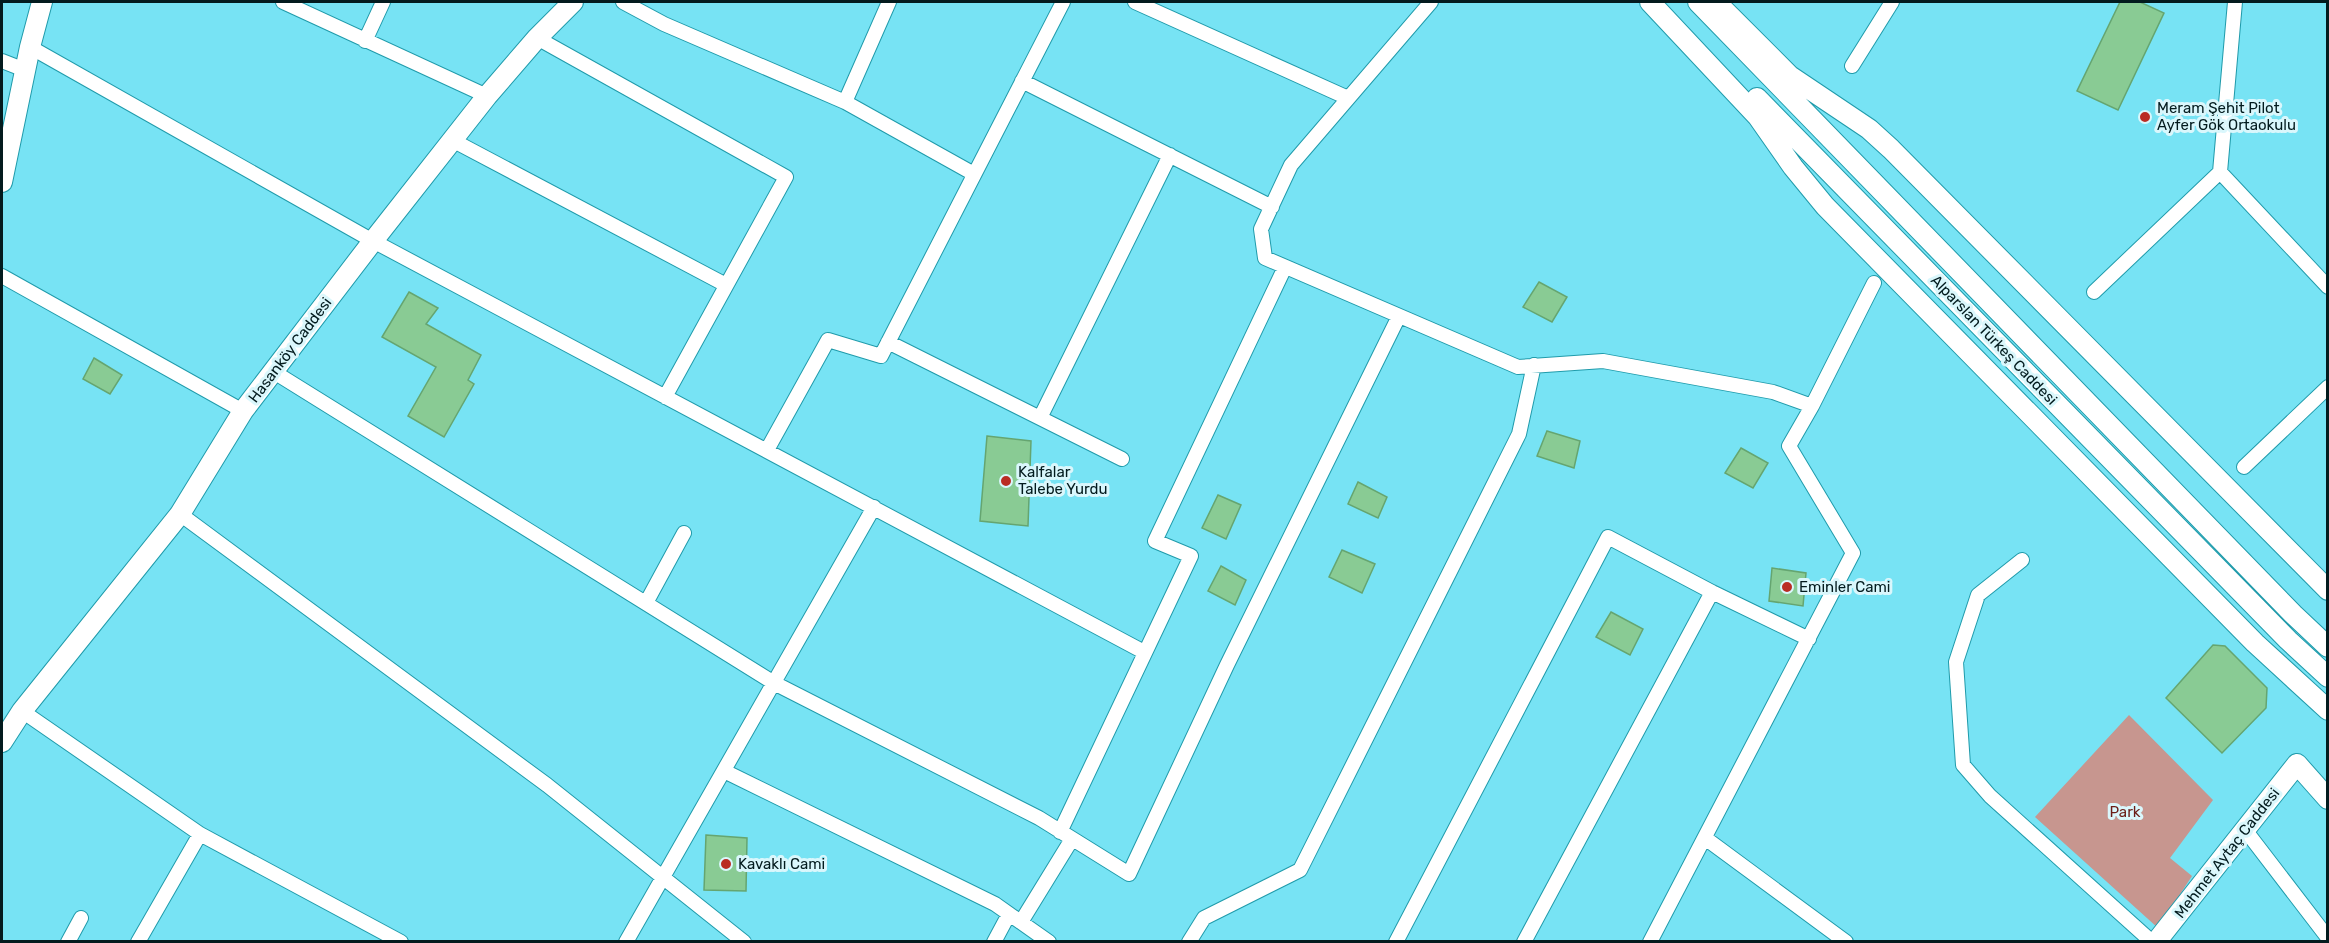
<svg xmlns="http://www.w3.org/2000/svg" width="2329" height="943" viewBox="0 0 2329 943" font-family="Rubik,sans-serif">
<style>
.green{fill:#c7968f}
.building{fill:#89cb94;stroke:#65a570;stroke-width:1.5}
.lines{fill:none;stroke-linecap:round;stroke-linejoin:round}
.street-casing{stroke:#209bab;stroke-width:16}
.secondary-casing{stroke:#209bab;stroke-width:22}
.street{stroke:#fff;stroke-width:14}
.secondary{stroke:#fff;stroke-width:20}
.poi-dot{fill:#ba2c23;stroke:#daf7fc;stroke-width:2}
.labels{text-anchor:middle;stroke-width:6;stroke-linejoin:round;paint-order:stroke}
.poi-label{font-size:15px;fill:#031b1e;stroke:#daf7fc;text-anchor:start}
.street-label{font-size:15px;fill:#031b1e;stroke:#daf7fc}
.park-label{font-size:15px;fill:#6b1e18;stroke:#daf7fc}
</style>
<rect width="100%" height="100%" fill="#77e3f4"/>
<path class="green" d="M2129,715L2213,800L2170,858L2192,876L2158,928L2035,817Z"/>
<path class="building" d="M2120,2H2140L2164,13L2118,110L2077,91Z
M1539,282L1567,297L1552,322L1523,307Z
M409,292L438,308L426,324L481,355L468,380L474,384L444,437L408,416L436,367L382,337Z
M94,358L122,375L110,394L83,379Z
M1547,431L1580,441L1574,468L1537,456Z
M987,436L1031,441L1028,526L980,521Z
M1741,448L1768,463L1753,488L1725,473Z
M1358,482L1387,497L1378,518L1348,504Z
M1218,495L1241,505L1226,539L1202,528Z
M1342,550L1375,564L1362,593L1329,577Z
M1221,566L1246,580L1235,605L1208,591Z
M1772,568L1806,573L1803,606L1769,601Z
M1611,612L1643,629L1630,655L1596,637Z
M2213,645L2225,646L2267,688L2266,708L2222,753L2166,698Z
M706,835L747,838L746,891L704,890Z"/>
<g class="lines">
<defs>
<path id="street" d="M283,2L487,96
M623,2L664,24L845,102L974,174
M1135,2L1348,98
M1431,2L1291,165L1261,229L1265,258L1518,367L1603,361L1773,392L1812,406L1874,283
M537,38L786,177L665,397
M365,41L383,2
M30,47L373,241L1144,652
M2,61L25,70
M1852,66L1892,2
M1022,81L1272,207
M845,102L889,2
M452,140L726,285
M2220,172L2328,287
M2,276L243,411
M2094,292L2220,172L2235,2
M888,342L1122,459
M274,372L774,683L1039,818L1129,874L1227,665L1399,316
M1040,418L1170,155
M767,450L828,340L881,356L1063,2
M2244,467L2328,387
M180,514L547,785L744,942
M2022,560L1978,595L1956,662L1963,765L1990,796L2152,942
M646,603L684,533
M22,711L200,834L401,942
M724,771L995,904L1049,942
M2246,831L2328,938
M1060,832L1191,556L1155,541L1285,267
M1705,838L1846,942
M1021,922L1072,839
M68,942L81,918
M138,942L200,834
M626,942L874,507
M994,942L1009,914
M1189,942L1204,918L1300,870L1519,434L1534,365
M1396,942L1608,537L1712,592L1809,639
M1524,942L1712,592
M1650,942L1853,553L1789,446L1812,406"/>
<path id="secondary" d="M1650,2L1758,117L1793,167L1825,206L2255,643L2328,710
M1698,2L2293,614L2328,647
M1716,2L1790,76L1869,129L1891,149L2328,590
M1757,98L2288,640L2328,677
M2,182L30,47L42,2
M2,742L22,711L180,514L243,411L373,241L487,96L537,38L573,2
M2156,942L2297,764L2328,799"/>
</defs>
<use href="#street" class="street-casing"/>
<use href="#secondary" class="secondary-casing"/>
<use href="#street" class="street"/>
<use href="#secondary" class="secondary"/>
</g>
<g class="poi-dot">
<circle cx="2145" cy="117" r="6"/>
<circle cx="1006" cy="481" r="6"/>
<circle cx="1787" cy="587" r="6"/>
<circle cx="726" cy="864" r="6"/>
</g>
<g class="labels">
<g class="poi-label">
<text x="2157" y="113">Meram Şehit Pilot<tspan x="2157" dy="17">Ayfer Gök Ortaokulu</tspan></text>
<text x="1018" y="477">Kalfalar<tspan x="1018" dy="17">Talebe Yurdu</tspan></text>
<text x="1799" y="592">Eminler Cami</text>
<text x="738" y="869">Kavaklı Cami</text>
</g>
<g class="street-label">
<text transform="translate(1994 340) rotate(46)" y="5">Alparslan Türkeş Caddesi</text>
<text transform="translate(290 350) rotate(-53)" y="5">Hasanköy Caddesi</text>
<text transform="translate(2227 853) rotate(-52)" y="5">Mehmet Aytaç Caddesi</text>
</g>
<g class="park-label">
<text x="2125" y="817">Park</text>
</g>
</g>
<rect width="2329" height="943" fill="none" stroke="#031b1e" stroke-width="6"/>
</svg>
